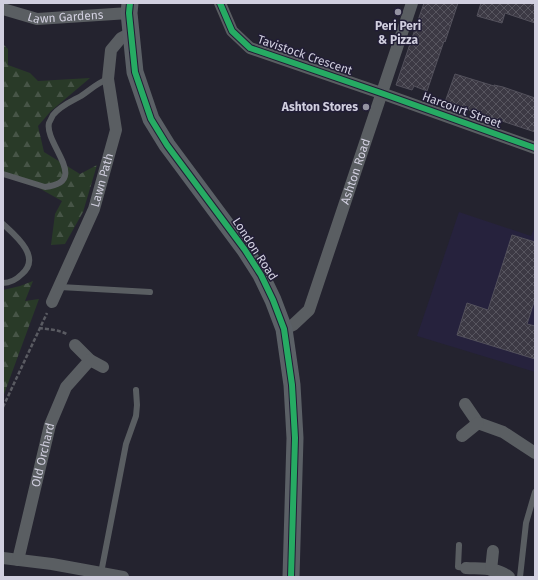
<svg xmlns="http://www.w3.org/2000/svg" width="538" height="580" viewBox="0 0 538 580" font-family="'Fira Sans',sans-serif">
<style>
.built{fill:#26223d}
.forest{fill:url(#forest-firs)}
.building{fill:url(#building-cross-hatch);stroke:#53515c}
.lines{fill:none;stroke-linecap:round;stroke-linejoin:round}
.path{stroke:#5a5b62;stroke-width:2.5;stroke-dasharray:4 2;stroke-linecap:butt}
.lane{stroke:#5a5e62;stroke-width:6}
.street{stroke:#5a5e62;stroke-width:12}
.secondary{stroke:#5b6066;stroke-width:17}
.cycleway-casing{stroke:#211d35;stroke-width:8}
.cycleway{stroke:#26ab63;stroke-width:6}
.poi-dot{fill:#9493a1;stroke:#211d35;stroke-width:1.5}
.labels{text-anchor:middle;stroke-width:3;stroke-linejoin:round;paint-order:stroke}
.street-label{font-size:12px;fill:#d1cfdf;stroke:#211d35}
.poi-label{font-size:12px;font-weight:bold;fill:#d1cfdf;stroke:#211d35}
</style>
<defs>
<pattern id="forest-firs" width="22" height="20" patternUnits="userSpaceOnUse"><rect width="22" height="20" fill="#293a28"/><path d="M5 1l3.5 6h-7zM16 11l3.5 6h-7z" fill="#475547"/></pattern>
<pattern id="building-cross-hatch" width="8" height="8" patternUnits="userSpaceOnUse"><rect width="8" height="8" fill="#3c3944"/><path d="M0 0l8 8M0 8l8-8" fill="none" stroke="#57555f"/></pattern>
</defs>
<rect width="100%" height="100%" fill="#24232f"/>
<path class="built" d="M459,212L531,236L535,227V372L417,336Z"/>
<path class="forest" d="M3,44L8,49V65L30,73L38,81L90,78L51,111L38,126L44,152L80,174L97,165L83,212L65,244L51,245L55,214L62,201L37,187L3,174Z
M33,281L25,301L39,299L3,397V290L20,286Z"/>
<path class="building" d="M424,3H458L445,42L444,41L427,91L414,86L412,90L396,85Z
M481,3H535V23L505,13L502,23L477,16Z
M455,74L494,86V85L503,87L535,98V132L445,102Z
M512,235L535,242V299L527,324L535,326V359L457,335L467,303L488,310Z"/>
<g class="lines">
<path class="path" d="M39,328C48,329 61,330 68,335
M3,407L47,313"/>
<path class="lane" d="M3,174L45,187C91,182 44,144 49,123C50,121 52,117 53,115C60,106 72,101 81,96C90,90 97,83 108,79
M3,224C15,235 42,257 22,274C17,279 11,283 3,283
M60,287L150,292
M459,545L458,567L466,568
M101,573L126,444L136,416L137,405L136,390
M520,577L526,523L535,492"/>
<g class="street">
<path d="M220,3L232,31L250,48L381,93L535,148"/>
<path id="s1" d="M3,9L37,19L129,13"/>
<path id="s2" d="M52,302L94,209L116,130L108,79L111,50L121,38L131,33"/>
<path id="s3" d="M284,329L293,325L309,310L412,3"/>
<path d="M75,345L90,360"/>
<path d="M465,404L478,423L503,432L535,453"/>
<path d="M462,436L478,423"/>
<path d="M3,558L52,564L123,577"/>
<path id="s4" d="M18,560L50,425L66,387L90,360L103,367"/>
<path d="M466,568C480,569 498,567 509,577"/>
<path d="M491,570L493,551"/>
</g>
<path class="secondary" d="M130,3L129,13L135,72L151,119L167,145L245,250L261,275L273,300L284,329L292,385L295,438L291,577"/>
<defs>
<path id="cycleway" d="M130,3L129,13L135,72L151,119L167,145L245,250L261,275L273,300L284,329L292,385L295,438L291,577
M220,3L232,31L250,48L381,93L535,148"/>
</defs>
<use href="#cycleway" class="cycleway-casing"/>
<use href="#cycleway" class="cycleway"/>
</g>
<g class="poi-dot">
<circle cx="398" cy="12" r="4"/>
<circle cx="366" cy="107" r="4"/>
</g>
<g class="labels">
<g class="street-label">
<text dy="4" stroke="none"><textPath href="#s1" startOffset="64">Lawn Gardens</textPath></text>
<text transform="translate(305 55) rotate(19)" y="4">Tavistock Crescent</text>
<text transform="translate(462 110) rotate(20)" y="4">Harcourt Street</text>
<text dy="4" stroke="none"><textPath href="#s3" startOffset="178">Ashton Road</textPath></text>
<text dy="4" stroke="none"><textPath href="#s2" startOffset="132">Lawn Path</textPath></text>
<text transform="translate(255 249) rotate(57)" y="4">London Road</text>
<text dy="4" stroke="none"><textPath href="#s4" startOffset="108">Old Orchard</textPath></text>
</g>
<g class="poi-label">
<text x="398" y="30">Peri Peri<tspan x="398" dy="14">&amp; Pizza</tspan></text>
<text x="358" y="111" text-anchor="end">Ashton Stores</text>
</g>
</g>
<rect width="538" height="580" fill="none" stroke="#d1cfdf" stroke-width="8"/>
</svg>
